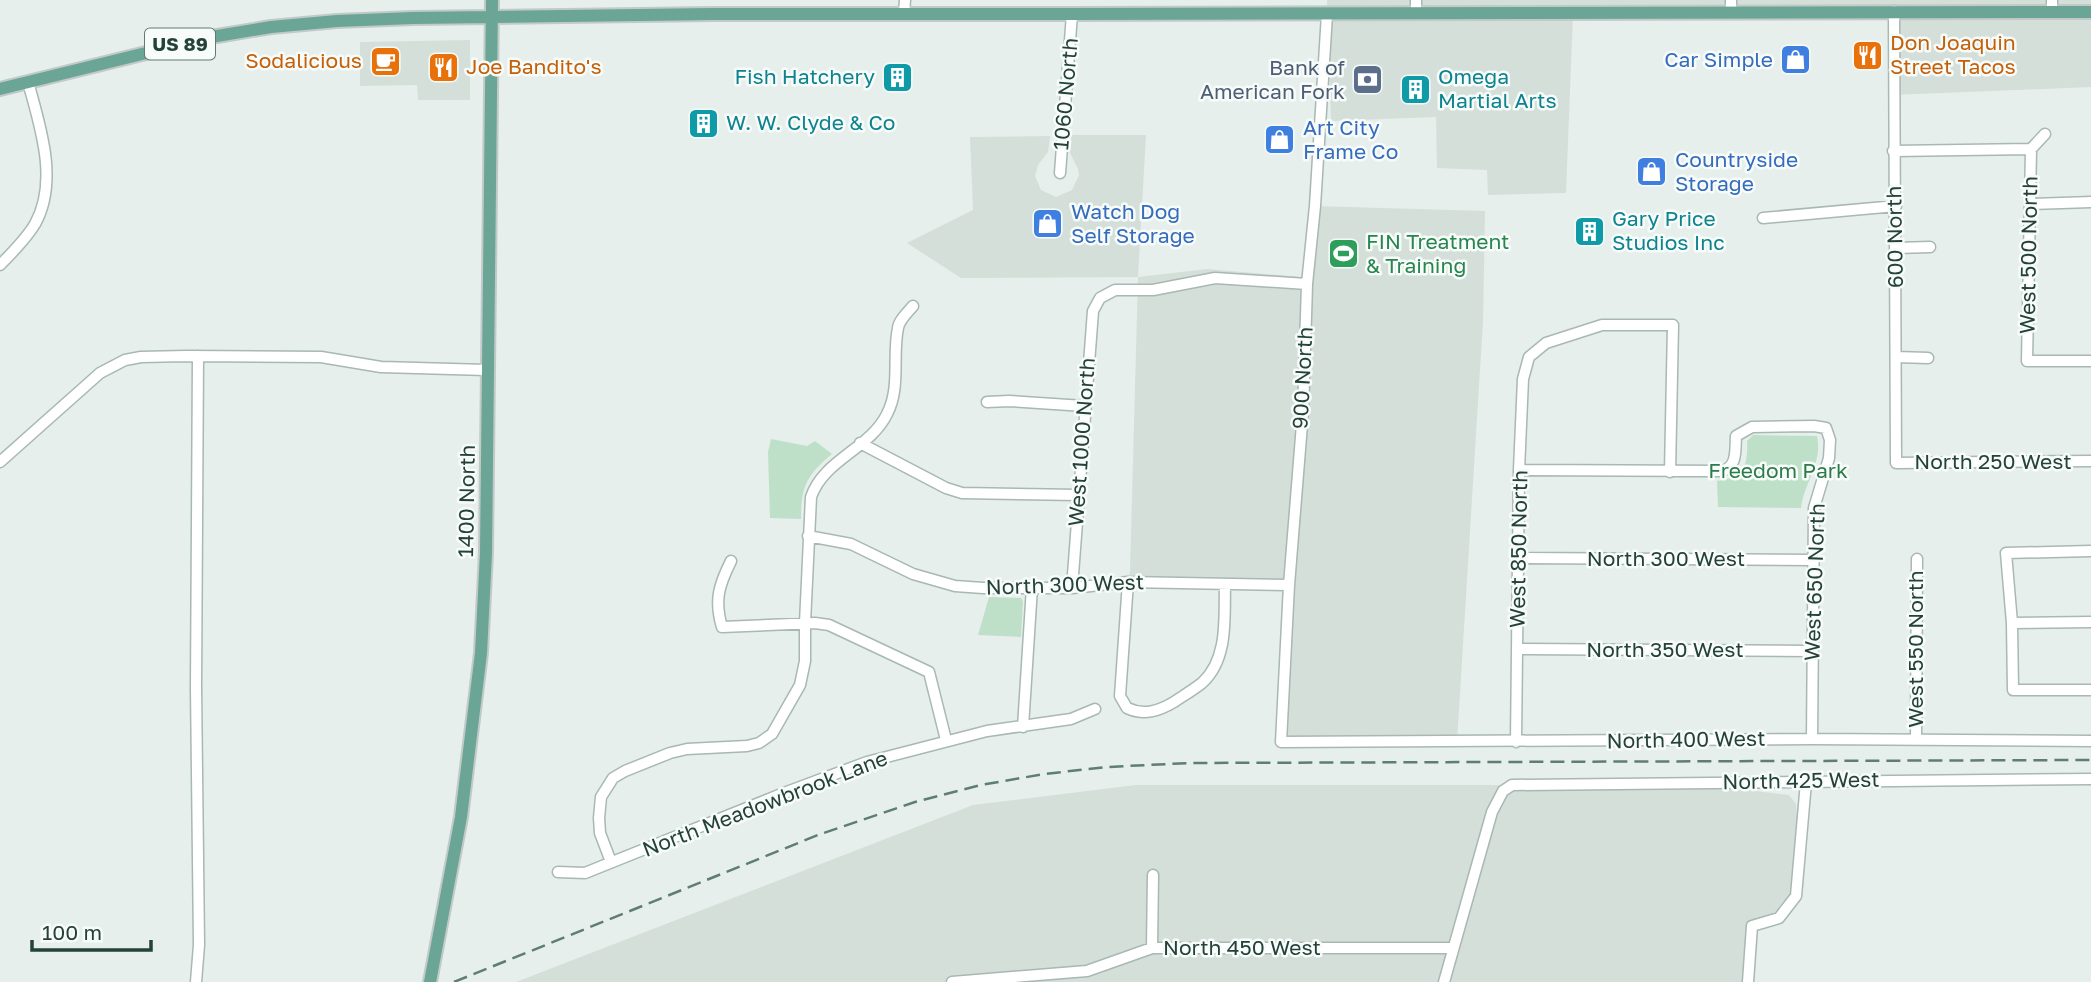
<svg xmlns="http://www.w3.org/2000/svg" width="2091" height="982" viewBox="0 0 2091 982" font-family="'Golos Text',sans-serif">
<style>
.built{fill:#d4dfda}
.green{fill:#bfe0c8}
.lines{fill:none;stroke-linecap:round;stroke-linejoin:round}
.minor-casing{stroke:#a8b8b2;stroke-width:13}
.major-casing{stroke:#c2cac8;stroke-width:16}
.minor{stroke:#fff;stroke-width:10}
.major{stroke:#6aa596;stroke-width:12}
.rail{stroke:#5f7d75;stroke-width:2.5;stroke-dasharray:14 7;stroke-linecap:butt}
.labels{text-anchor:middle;stroke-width:5;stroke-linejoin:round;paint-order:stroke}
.shield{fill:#f7fbf9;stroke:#637a73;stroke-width:2}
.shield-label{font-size:19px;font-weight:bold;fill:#24423a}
.food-label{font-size:21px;fill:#c56008;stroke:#f7fbf9;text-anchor:start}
.shop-label{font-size:21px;fill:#366cbe;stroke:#f7fbf9;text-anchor:start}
.service-label{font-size:21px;fill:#4e5e75;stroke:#f7fbf9;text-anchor:end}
.culture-label{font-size:21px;fill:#0d838f;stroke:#f7fbf9;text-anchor:start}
.street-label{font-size:21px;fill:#24423a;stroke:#f7fbf9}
.leisure-label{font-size:21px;fill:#27864d;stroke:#f7fbf9;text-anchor:start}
.park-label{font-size:21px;fill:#2d7a4b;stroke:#f7fbf9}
</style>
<rect width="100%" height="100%" fill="#e6efeb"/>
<path class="built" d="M1327,0H2091V87L1893,95L1894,12L1573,14L1566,193L1488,195L1487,170L1437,168L1436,117L1331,121Z
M470,40V100H418L417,85L360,86V42Z
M1070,135H1146L1138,277L1207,269L1302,277L1315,206L1485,211L1483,321L1457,742H1281L1289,585L1128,582L1130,571L1138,277L961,278L907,243L973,210L970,137L1050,136L1048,152L1038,165L1035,176L1041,190L1056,197L1072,190L1079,175L1078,169L1069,151Z
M1688,783L1789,795L1796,804L1800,856L1796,896L1779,918L1752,926L1749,982H516L973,805L1136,785H1589Z"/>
<path class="green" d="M1753,435L1817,436C1823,463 1804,483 1801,508L1718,507L1717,481C1744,476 1748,467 1747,441Z
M771,439L807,446L815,441L832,454C807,475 801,486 801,519L770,518L768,452Z
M989,597L1021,598L1023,602L1021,637L978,635Z"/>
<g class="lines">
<defs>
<path id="minor" d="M1731,0V12
M2052,0V12
M1894,11L1896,463L2091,461
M904,13L905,0
M1416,13V0
M1327,14L1315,206L1307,284L1303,412L1289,585L1281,742L1812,739L2091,741
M2031,149L2027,361H2091
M1893,151L2031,149L2045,134
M1060,173L1072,14
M2030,204L2091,202
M1763,218L1896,206
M1896,248L1930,247
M0,265C12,253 26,239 35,224C59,181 40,126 28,82
M1896,357L1928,358
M987,402L1009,401L1084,406
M860,443L946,488L962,493L1078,495
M0,462L100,373L125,360L141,357L186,356L321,357L381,367L487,370
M1519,470L1722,471C1738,467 1735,449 1736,436L1752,427L1814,426L1826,428L1830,440L1829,458L1814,508L1812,739
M808,536L851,544L913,574L955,586L983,588H1072L1128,582L1289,585
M2091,551L2006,553L2012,623L2013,690H2091
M1519,558L1813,560
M731,561C719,585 714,600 722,627L815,623L829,625L929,672L946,740
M1128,582L1120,696L1127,708C1144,716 1159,711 1174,702C1183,696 1193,690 1202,683C1229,659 1224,616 1225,584
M1072,588L1093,311L1100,298L1115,290H1153L1215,278L1307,284
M2012,623L2091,622
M1518,649L1812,651
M1023,727L1032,587
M1916,739L1917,559
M1516,742L1519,470L1523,379L1529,357L1546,343L1602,325H1673L1670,472
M611,862L600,833L599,818L601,797L613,778L625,771L670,753L687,749L747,746L759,743L772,734L800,685L805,661V623L811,497C824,459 870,449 887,414C901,387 892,356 898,328C899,320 908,312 913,306
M558,872L585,873L784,793L867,762L987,731L1071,719L1095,709
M1152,948L1153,875
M196,982L199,945L196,687L198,356
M952,982L1087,971L1152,948H1452
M1444,982L1492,812L1503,791L1512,785L2091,779
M1748,982L1752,926L1779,918L1796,896L1806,782"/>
<path id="major" d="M0,89L211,37L271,27L337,21L413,18L713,14H1072L2091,12
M430,982L461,817L481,653L486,553L492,0"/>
</defs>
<use href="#minor" class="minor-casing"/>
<use href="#major" class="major-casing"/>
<use href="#minor" class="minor"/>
<use href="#major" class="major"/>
<path class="rail" d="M454,982L818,835L915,802L981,785L1044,774L1107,767L1190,763L2091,760"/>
</g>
<defs>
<symbol id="restaurant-square" viewBox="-11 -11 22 22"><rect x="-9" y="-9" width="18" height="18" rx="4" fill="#e8710a" stroke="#f7fbf9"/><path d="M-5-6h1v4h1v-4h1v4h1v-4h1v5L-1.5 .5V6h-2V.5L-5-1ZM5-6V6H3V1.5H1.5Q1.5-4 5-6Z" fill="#fff"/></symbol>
<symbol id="shop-square" viewBox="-11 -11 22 22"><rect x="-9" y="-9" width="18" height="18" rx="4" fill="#3f7fe0" stroke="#f7fbf9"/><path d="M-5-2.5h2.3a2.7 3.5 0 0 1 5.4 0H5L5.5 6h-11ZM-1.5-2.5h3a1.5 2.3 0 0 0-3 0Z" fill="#fff"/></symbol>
<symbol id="cafe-square" viewBox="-11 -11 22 22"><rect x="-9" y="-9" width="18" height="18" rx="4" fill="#e8710a" stroke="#f7fbf9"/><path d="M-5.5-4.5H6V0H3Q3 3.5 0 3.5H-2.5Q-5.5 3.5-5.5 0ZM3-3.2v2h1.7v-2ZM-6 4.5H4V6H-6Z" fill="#fff"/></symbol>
<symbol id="building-square" viewBox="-11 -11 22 22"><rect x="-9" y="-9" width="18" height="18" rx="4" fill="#0f9aa8" stroke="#f7fbf9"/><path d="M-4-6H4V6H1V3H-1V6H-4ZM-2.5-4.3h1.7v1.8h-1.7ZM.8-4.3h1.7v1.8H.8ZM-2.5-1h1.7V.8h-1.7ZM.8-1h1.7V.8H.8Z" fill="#fff"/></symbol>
<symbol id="bank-square" viewBox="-11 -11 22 22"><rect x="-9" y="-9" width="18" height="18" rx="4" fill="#5c6f8a" stroke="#f7fbf9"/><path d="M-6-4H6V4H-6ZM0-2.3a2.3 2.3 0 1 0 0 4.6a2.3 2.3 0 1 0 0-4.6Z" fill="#fff"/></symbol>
<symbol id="stadium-square" viewBox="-11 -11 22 22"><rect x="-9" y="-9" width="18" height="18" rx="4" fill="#2e9e5b" stroke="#f7fbf9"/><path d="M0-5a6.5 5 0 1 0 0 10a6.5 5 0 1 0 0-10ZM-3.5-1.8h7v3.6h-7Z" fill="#fff"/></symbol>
</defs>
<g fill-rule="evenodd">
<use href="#restaurant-square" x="1850" y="38" width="35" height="35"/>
<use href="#shop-square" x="1778" y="42" width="35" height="35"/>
<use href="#cafe-square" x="368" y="44" width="35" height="35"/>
<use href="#restaurant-square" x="426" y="50" width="35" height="35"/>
<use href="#building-square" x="880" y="60" width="35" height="35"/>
<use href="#bank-square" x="1350" y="62" width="35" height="35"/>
<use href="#building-square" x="1398" y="72" width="35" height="35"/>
<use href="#building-square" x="686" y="106" width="35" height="35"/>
<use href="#shop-square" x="1262" y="122" width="35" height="35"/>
<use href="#shop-square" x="1634" y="154" width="35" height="35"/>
<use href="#shop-square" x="1030" y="206" width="35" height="35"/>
<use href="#building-square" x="1572" y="214" width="35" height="35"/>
<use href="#stadium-square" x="1326" y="236" width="35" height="35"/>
</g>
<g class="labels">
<rect class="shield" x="145" y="28.5" width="70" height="31" rx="5"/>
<g class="shield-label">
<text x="180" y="51">US 89</text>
</g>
<g class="food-label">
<text x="1890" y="50">Don Joaquin<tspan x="1890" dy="24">Street Tacos</tspan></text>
<text x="362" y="68" text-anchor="end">Sodalicious</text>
<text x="466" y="74">Joe Bandito's</text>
</g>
<g class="shop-label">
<text x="1773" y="67" text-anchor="end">Car Simple</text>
<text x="1303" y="135">Art City<tspan x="1303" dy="24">Frame Co</tspan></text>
<text x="1675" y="167">Countryside<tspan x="1675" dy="24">Storage</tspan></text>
<text x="1071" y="219">Watch Dog<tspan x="1071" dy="24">Self Storage</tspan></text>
</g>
<g class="service-label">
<text x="1345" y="75">Bank of<tspan x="1345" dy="24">American Fork</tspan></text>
</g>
<g class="culture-label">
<text x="875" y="84" text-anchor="end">Fish Hatchery</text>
<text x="1438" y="84">Omega<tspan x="1438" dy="24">Martial Arts</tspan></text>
<text x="726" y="130">W. W. Clyde &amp; Co</text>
<text x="1612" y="226">Gary Price<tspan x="1612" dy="24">Studios Inc</tspan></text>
</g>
<g class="street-label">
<text transform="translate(1066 94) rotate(-85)" y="7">1060 North</text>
<text transform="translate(1895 237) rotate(-91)" y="7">600 North</text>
<text transform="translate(2029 255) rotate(-89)" y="7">West 500 North</text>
<text transform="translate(1303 378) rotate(-87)" y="7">900 North</text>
<text transform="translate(1082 442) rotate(-86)" y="7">West 1000 North</text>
<text x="1993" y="469">North 250 West</text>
<text transform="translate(467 501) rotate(-89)" y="7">1400 North</text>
<text transform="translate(1519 549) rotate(-89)" y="7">West 850 North</text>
<text x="1666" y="566">North 300 West</text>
<text transform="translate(1815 582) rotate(-88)" y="7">West 650 North</text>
<text transform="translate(1065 585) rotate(-2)" y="7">North 300 West</text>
<text transform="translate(1916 649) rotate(-90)" y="7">West 550 North</text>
<text x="1665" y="657">North 350 West</text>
<text transform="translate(1686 740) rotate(-1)" y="7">North 400 West</text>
<text transform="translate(1801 781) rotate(-1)" y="7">North 425 West</text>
<text transform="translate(765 804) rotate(-21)" y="7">North Meadowbrook Lane</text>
<text x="1242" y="955">North 450 West</text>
</g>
<g class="leisure-label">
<text x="1366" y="249">FIN Treatment<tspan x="1366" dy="24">&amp; Training</tspan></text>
</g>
<g class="park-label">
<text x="1778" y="478">Freedom Park</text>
</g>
</g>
<path d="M32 940v10h119v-10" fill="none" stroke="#24423a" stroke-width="3.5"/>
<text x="42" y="940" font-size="21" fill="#24423a" stroke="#f7fbf9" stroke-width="5" paint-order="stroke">100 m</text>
</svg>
